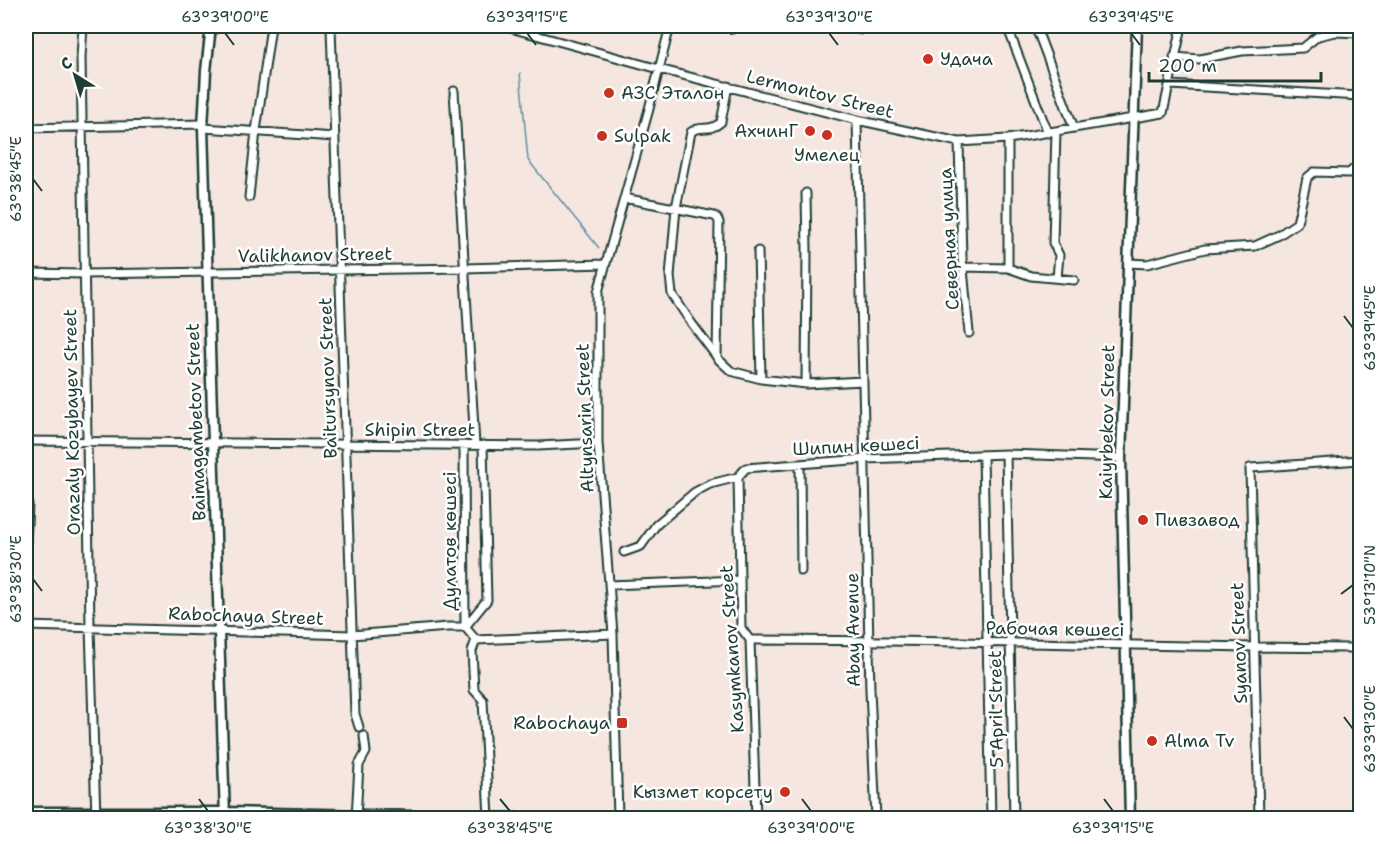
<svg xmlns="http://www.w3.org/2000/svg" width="1386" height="844" viewBox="0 0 1386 844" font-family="'Shantell Sans',sans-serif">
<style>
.green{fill:#b2e2a2;stroke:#68906b;stroke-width:1.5}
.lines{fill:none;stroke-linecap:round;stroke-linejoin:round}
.stream{stroke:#628ea2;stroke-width:1.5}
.minor-casing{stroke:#1f3d34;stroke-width:11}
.major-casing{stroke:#1f3d34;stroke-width:13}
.minor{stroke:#fff;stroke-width:7}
.major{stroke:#fff;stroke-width:8}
.ticks{fill:none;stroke:#1f3d34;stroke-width:2}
.poi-dot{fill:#c8321e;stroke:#fff;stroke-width:2}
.labels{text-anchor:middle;stroke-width:5;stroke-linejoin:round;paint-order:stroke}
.poi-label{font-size:18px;fill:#1f3d34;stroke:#fff;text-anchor:start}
.street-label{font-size:18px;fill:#1f3d34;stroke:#fff}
.neatline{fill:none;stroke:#1f3d34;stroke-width:2}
.ticks-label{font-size:15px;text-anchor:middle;fill:#1f3d34}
</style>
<rect width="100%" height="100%" fill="#f6e6e0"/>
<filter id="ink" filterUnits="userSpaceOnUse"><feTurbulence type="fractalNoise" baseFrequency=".0167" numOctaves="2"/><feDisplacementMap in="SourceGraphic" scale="12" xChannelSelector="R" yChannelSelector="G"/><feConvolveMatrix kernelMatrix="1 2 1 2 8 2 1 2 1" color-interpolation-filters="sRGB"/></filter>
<g filter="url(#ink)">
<path class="green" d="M827,26H863L861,35Z"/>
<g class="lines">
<path class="stream" d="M520,73L528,160L599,248"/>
<defs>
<path id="minor" d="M83,26L81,57L90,627L96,818
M503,26L659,69L857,120L959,142L1008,139L1163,113L1182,26
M729,26L732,29
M1007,26L1048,133
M1034,26L1040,38L1074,128
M331,28L355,714L359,727
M1174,57L1200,59L1242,51L1303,48L1318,36L1335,32L1360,33
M1170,85L1360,96
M454,91L475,445
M857,120L870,690L876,818
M26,128L203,124
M203,128L335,137
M1056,131L1053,243L1059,255L1057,278
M959,142L962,258L969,333
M249,197L256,131L271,26
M624,198L714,216L717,218L719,222L717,358L731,371L761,379L806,384L863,381
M758,251L761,379
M1128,263L1147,264L1205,249L1255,246L1279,235L1297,223L1307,178L1314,172L1349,173L1360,163
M963,267L1008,268L1031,276L1074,280
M1008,268V139
M26,273L85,274L465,268L605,264
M716,356L690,321L672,294L670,276L676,208L691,132C701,124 709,133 721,122L728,86
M806,384L807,251L806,193
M26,441L538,446L598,443
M464,445L465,627
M1006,454L1014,818
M983,455L991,818
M800,464L801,571
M738,477L741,628L750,640L756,818
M26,545L28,504
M624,552L641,546L656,525L695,492L710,484L738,477L746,468L865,459L1006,454L1121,458
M609,585L740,580
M26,626L352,635L448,627H465
M465,627L487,600L483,445
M465,627L476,640
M476,640L472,651L474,690L483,700L489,818
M476,640L613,634
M750,640C953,640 1157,647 1360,648
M356,818L359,765L366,752L364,736
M618,818L613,634L598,443V292L649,109L670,26
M1259,818L1250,468L1360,460"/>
<path id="major" d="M211,26L206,71L203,128L225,818
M26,812H224L516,818
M1130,818L1121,458L1137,26"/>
</defs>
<use href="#minor" class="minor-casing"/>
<use href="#major" class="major-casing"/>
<use href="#minor" class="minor"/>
<use href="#major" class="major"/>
</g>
</g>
<path class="ticks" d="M225,33L234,45M527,33L536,45M829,33L838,45M1131,33L1140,45M33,179L42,191M1344,316L1353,328M33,579L42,591M1341,594L1353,585M1344,717L1353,729M199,799L208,811M500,799L510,811M802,799L811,811M1104,799L1113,811"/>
<g class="poi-dot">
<circle cx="928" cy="59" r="6"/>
<circle cx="609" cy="93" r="6"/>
<circle cx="810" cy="131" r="6"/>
<circle cx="827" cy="135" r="6"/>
<circle cx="602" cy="136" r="6"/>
<circle cx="1143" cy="520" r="6"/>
<rect x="616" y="717" width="12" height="12" rx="3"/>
<circle cx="1152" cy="741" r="6"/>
<circle cx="785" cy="792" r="6"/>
</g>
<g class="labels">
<g class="poi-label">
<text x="940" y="65">Удача</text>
<text x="621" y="99">АЗС Эталон</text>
<text x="798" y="137" text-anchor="end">АхчинГ</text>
<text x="614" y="142">Sulpak</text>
<text x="827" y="161" text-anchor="middle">Умелец</text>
<text x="1155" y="526">Пивзавод</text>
<text x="610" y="729" text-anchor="end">Rabochaya</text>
<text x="1164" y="747">Alma Tv</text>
<text x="773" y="798" text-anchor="end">Кызмет корсету</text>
</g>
<g class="street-label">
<text transform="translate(820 94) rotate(14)" y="6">Lermontov Street</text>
<text transform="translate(949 239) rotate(-93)" y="6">Северная улица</text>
<text transform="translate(315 255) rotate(-1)" y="6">Valikhanov Street</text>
<text transform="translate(328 378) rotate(-92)" y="6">Baitursynov Street</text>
<text transform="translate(585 418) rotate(-92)" y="6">Altynsarin Street</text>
<text transform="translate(72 422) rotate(-91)" y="6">Orazaly Kozybayev Street</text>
<text transform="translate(196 422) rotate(-92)" y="6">Baimagambetov Street</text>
<text transform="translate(1107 422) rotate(-89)" y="6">Kaiyrbekov Street</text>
<text x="420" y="436">Shipin Street</text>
<text transform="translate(856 446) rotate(-3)" y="6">Шипин көшесі</text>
<text transform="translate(450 541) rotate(-90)" y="6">Дулатов көшесі</text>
<text transform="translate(246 616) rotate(2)" y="6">Rabochaya Street</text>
<text transform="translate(1055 629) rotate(1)" y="6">Рабочая көшесі</text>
<text transform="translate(853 630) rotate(-91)" y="6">Abay Avenue</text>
<text transform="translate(1239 643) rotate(-92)" y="6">Syanov Street</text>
<text transform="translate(732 649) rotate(-94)" y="6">Kasymkanov Street</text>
<text transform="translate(996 709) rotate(-91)" y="6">5 April Street</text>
</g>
</g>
<rect width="1386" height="844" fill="none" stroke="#fff" stroke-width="66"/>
<g transform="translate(75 75) rotate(323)" stroke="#ffffff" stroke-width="4.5" paint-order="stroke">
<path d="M0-4.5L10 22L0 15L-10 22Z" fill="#1f3d34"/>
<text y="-9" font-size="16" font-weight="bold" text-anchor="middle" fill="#1f3d34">С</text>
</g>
<path d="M1149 72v9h172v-9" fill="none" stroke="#1f3d34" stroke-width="3"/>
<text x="1158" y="72" font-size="18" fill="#1f3d34" stroke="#ffffff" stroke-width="4.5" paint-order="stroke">200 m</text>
<rect x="33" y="33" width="1320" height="778" class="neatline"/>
<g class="ticks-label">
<text x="225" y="22">63°39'00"E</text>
<text x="527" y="22">63°39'15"E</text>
<text x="829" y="22">63°39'30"E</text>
<text x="1131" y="22">63°39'45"E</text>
<text transform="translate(16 179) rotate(-90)" y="5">63°38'45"E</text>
<text transform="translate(1370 328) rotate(-90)" y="5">63°39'45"E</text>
<text transform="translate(16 579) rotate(-90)" y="5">63°38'30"E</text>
<text transform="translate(1370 585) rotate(-90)" y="5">53°13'10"N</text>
<text transform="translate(1370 729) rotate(-90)" y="5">63°39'30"E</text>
<text x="208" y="833">63°38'30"E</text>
<text x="510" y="833">63°38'45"E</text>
<text x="811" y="833">63°39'00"E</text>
<text x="1113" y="833">63°39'15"E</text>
</g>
</svg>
